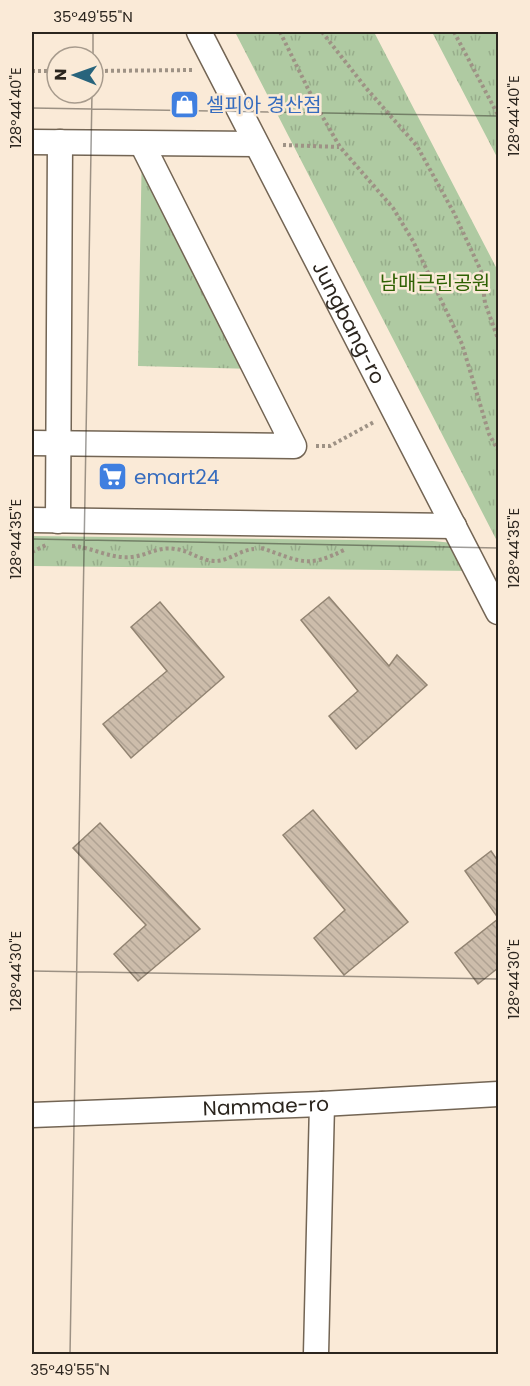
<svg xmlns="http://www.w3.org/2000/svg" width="530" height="1386" viewBox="0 0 530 1386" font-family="Poppins,'Noto Sans KR',sans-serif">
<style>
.grass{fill:url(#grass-tufts)}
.building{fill:url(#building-back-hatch);stroke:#928472;stroke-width:1.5}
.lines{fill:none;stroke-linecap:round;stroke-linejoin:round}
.minor-casing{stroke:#736554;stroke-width:27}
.path{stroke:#9e9285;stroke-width:4;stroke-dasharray:3 3;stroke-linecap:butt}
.minor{stroke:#fff;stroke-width:24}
.ticks{fill:none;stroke:#2b251e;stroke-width:1.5;stroke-opacity:0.45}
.labels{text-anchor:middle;stroke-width:5;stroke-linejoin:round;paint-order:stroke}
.shop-label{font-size:20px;fill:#366cbe;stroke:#faead7;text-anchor:start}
.park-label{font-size:20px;fill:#2e6003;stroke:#faead7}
.street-label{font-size:20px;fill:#2b251e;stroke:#faead7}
.neatline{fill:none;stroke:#2b251e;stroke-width:2}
.ticks-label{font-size:15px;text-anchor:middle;fill:#2b251e}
</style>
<defs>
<pattern id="grass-tufts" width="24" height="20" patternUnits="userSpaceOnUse" patternTransform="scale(1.5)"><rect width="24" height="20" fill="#afcaa2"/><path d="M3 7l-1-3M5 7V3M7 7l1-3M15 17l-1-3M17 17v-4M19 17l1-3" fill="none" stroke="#97ad8b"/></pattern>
<pattern id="building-back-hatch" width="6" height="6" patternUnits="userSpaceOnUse" patternTransform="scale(1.5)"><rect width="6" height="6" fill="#cdbdab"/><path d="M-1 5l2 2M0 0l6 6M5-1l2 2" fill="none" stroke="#b0a293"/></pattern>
</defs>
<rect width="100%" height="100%" fill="#faead7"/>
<path class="grass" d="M235,32H374L498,271V543Z
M432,32H498V159Z
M142,144L255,369L138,366Z
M32,536L433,541L463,544L477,571L32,566Z"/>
<path class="building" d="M329,597L389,666L397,655L427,685L356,749L329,716L358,691L301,620Z
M160,602L224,677L131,758L103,724L167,671L131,627Z
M313,810L408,922L344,975L314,938L345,910L283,835Z
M100,823L200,929L138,981L114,954L146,925L73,848Z
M491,851L498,861V918L465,871Z
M498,919V968L478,984L455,953Z"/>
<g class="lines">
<defs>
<g id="minor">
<path id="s1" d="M199,32L498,612"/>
<path d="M32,142L255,144"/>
<path d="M32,443L294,446L142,144"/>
<path d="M32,520L454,526"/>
<path d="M58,521L60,142"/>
<path id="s2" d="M32,1115L322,1104L498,1094"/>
<path d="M316,1354L322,1104"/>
</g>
</defs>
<use href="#minor" class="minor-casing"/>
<path class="path" d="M280,32L318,109L340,147L393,208L413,241L462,344L489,434L498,450
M322,32L366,88L417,146L454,213L481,271L485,303L498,339
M454,32L498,115
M32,71H57
M93,71L194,70
M283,145L339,147
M316,446H330L374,422
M72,546C92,547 110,559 131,557C146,556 158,546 175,549C189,550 200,561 215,561C229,561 240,550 254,549
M261,548C299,560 306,570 346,549
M32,552L46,545"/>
<use href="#minor" class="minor"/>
</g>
<path class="ticks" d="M93,57V32M32,108L498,116M32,539L498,548M32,971L498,979M70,1354L92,93"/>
<defs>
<symbol id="shop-square" viewBox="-11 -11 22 22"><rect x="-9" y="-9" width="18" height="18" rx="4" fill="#3f7fe0" stroke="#faead7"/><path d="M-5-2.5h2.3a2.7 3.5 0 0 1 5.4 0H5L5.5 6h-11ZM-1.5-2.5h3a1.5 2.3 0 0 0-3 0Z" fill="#fff"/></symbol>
<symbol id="supermarket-square" viewBox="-11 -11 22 22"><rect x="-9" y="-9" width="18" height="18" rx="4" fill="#3f7fe0" stroke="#faead7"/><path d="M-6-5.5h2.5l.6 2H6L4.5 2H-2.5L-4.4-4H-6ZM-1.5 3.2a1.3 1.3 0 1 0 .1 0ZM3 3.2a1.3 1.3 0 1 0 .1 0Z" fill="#fff"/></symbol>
</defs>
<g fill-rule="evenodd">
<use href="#shop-square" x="168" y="88" width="33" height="33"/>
<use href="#supermarket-square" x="96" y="460" width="33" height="33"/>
</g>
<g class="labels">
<g class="shop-label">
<text x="206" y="112">셀피아 경산점</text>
<text x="134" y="484">emart24</text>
</g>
<g class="park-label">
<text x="435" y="290">남매근린공원</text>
</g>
<g class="street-label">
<text dy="7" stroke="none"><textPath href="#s1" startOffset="327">Jungbang-ro</textPath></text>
<text dy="7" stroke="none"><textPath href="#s2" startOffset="234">Nammae-ro</textPath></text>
</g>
</g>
<rect width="530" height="1386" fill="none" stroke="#faead7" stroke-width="66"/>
<g transform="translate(75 75) rotate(271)"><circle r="28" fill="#faead7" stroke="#a79b8d" stroke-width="1.5"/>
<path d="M0-4.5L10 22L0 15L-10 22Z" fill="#28647c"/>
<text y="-9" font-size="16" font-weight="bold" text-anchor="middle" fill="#2b251e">N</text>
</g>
<rect x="33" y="33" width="464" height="1320" class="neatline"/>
<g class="ticks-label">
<text x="93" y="22">35°49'55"N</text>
<text transform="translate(16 108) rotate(-90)" y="5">128°44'40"E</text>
<text transform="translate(514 116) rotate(-90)" y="5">128°44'40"E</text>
<text transform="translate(16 539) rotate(-90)" y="5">128°44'35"E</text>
<text transform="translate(514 548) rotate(-90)" y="5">128°44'35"E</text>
<text transform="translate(16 971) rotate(-90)" y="5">128°44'30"E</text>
<text transform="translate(514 979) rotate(-90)" y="5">128°44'30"E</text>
<text x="70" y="1375">35°49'55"N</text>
</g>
</svg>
